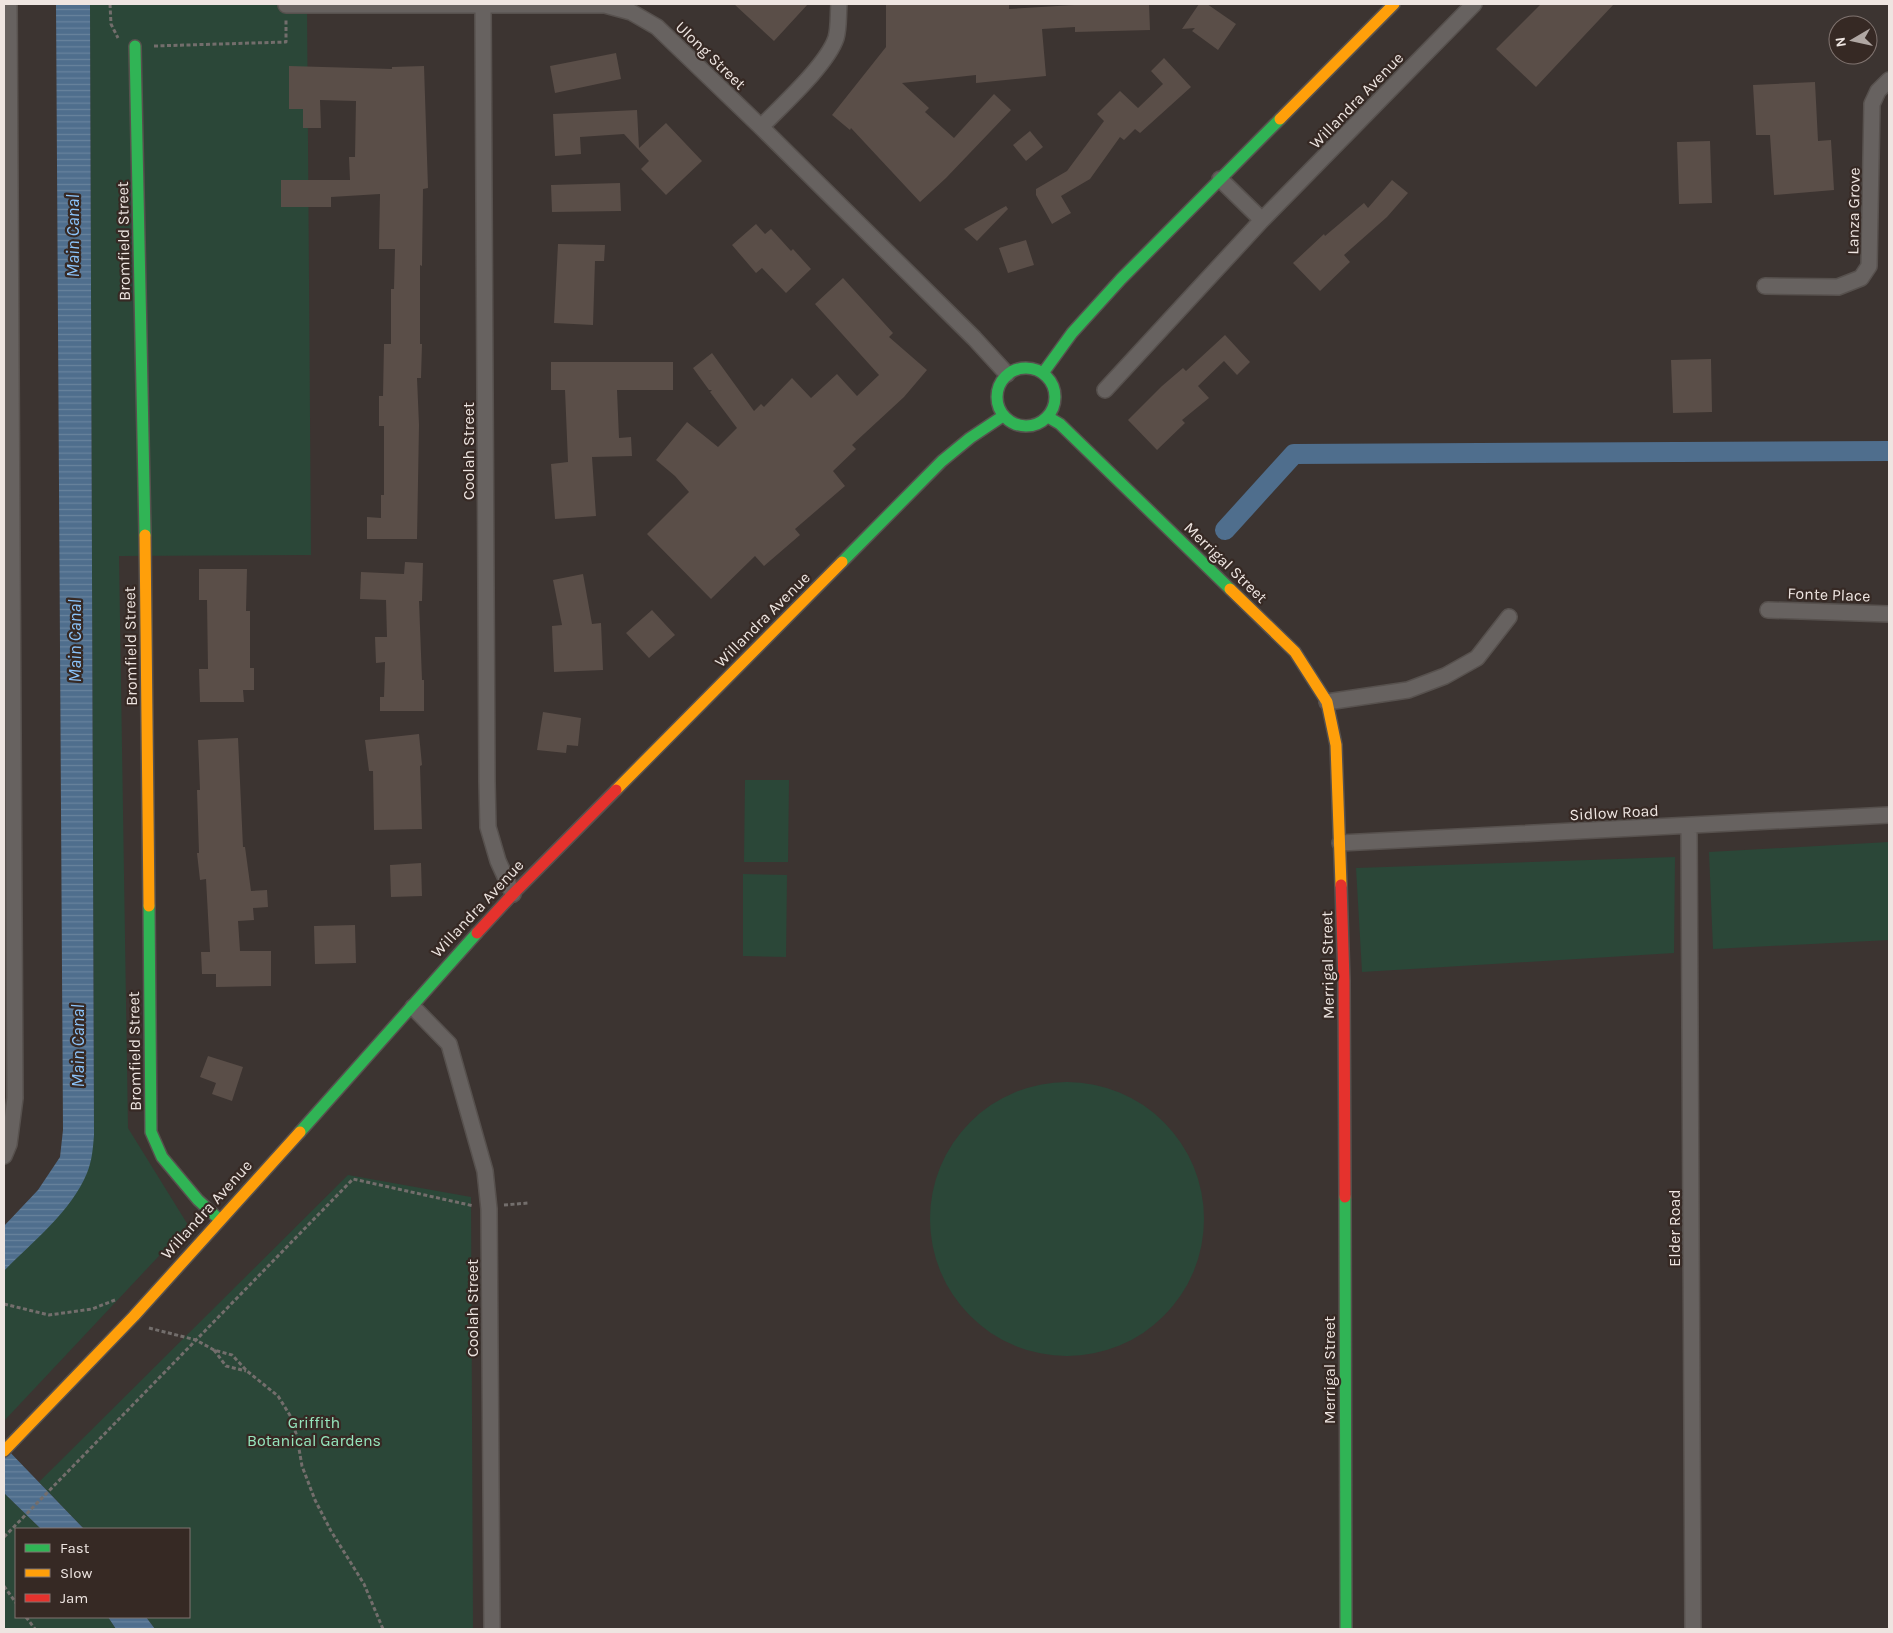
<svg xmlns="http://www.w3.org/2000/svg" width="1893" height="1633" viewBox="0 0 1893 1633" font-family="Karla,sans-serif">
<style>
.park{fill:#2b4738}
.water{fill:url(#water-rules)}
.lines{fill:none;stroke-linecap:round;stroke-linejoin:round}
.canal{stroke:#4f6e8d;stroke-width:20}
.building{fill:#5a4e48}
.street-casing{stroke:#57514e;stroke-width:18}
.fast-casing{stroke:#57514e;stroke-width:14}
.slow-casing{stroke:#57514e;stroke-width:14}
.jam-casing{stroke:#57514e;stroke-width:14}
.path{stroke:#736e6c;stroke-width:3;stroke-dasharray:4 2.5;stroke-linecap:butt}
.street{stroke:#676260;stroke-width:15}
.fast{stroke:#30b455;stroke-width:11}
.slow{stroke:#ff9f0a;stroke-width:11}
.jam{stroke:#e5322d;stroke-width:11}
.labels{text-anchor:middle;stroke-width:4.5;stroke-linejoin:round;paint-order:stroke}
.street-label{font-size:16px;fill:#eee5e1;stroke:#362924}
.park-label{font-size:16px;fill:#96e6bd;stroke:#362924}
.water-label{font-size:18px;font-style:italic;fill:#8cc4fb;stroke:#362924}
</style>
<defs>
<pattern id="water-rules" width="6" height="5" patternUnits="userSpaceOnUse" patternTransform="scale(1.25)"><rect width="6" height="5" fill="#4f6e8d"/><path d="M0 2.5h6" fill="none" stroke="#69839d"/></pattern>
</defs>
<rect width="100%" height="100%" fill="#3c3431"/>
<path class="park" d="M90,4H307L311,555L119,556L128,1128L188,1225L4,1421V1271L94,1135Z
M745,780H789L788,862H744Z
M1889,842V940L1713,949L1709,852Z
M1675,857L1674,953L1362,972L1356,868Z
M743,874L787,875L786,957L743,956Z
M930 1219a137 137 0 1 1 274 0a137 137 0 1 1-274 0Z
M348,1175L471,1197L473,1629H155L146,1617H189V1529H84L39,1482Z
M4,1493L41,1529H16V1617H108L116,1629H4Z"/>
<path class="water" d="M56,4H90L94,1135C93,1148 92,1161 87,1173C71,1212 32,1242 4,1271V1226L38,1190L60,1157L63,1130Z
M4,1446L84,1529H41L4,1493Z
M108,1617H146L155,1629H116Z"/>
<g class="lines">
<path class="canal" d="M1225,530L1294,454L1889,451"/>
</g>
<path class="building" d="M734,4H808L774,41Z
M886,4H1009V9L1074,5V4H1149L1150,30L1075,32V27L1042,29L1046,76L976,83V75L902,83L929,108L925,112L954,138L994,94L1011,110L946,178L920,202L851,128L850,130L832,115L886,47Z
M1199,4H1207L1236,24L1218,50L1192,31L1195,28L1182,29Z
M1541,4H1614L1536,87L1496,49Z
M616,53L621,79L555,93L550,66Z
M1164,58L1191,87L1140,133L1135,129L1124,140L1120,137L1090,179L1061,196L1071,213L1052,224L1036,195V189L1067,171L1104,121L1097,114L1120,91L1138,108L1163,84L1151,71Z
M289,66L392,69V67L424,66L428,188L423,189L422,266L420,265V344H422L421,378H417L419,425L417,539H367V517L381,518V495H384V426H379V396H383L384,344H391V289H394L395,249H379L380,194L331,197V207H281V180H350L349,157H355L356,101L320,100L321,128H303V109H289Z
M1815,82L1818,141L1831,140L1834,190L1774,195L1770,135H1756L1753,85Z
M637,110L639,148L666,123L702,161L666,195L641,169L649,161L624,134L580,137L581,154L555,156L553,114Z
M1030,131L1043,147L1026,161L1013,145Z
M1710,141L1712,203L1679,204L1677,142Z
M1392,180L1408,193L1387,217L1344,255L1350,262L1320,291L1293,263L1324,234L1325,236L1364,203L1368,208Z
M620,183L621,211L552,212L551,185Z
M1006,206L1008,209L977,241L964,229Z
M756,224L765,234L771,229L791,251L793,249L811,269L786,293L762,268L756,273L732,245Z
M1026,240L1034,265L1008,273L999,248Z
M558,244L605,245L604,261H595L593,325L554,323Z
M843,278L893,333L889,337L927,370L904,397L852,445L856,449L833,471L845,486L795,529L800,535L764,566L755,556L711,599L647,534L689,492L675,476L656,460L687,422L718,447L737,428L710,392L712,390H709L693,368L712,353L754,411L761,404L764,407L792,378L811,398L837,374L857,396L879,375L815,304Z
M1225,335L1250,362L1237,375L1224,361L1198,386L1209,398L1182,420L1185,423L1157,450L1128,420L1162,386L1183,368L1186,371Z
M1711,359L1712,412L1673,413L1671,360Z
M551,362H673V390H617L619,438L631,437L632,456L592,457L596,516L555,519L551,464L568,462L565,390H551Z
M405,562L423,563L422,601H419L422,680H424V711H380V697H384L385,662L376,663L375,637H387L386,600L360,599L361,572L404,574Z
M199,569H247L246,611H250V668H254V690H243L244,702H200L199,669H208L207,600H199Z
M583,574L592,624L601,623L603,670L554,672L552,626L562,625L553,580Z
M652,610L675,635L649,658L626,633Z
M543,712L581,718L578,746L567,745L566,753L537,750Z
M419,734L422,765L420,766L422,829L374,830L373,771H369L365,740Z
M238,738L243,847H245L251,891L267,890L268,907L253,908L254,920L238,921L240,951H271V986L216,987V974H202L201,952H210L206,879L200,880L197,853H199L197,790H200L198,740Z
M421,863L422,896L391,897L390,865Z
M355,925L356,963L315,964L314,926Z
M208,1056L243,1067L232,1101L212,1094L216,1083L200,1077Z"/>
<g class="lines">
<defs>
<path id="street" d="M483,4L487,782L488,827L498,861L513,894
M286,5H605L631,12L657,27L761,127L974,338L1007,374
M761,127C781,106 827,65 836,38C839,28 838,15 839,4
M1220,179L1262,220
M1765,286L1838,287L1861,278L1869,266L1872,104L1878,91L1889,80
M1105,390L1262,220L1474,4
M1768,610L1889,614
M1327,702L1408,690L1445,676L1477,658L1509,617
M1689,826L1693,1629
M1340,843L1889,815
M413,1007L449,1044L485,1171L489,1209L492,1629
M4,1156L9,1144L15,1098L9,4"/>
<path id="fast" d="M135,46L145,535
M997 397a29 29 0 1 1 58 0a29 29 0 1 1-58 0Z
M1043,373L1072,333L1121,279L1280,119
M1048,417L1060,424L1230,589
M842,562L942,461L970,438L1003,416
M149,906L151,1132L162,1157L198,1200L220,1220
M300,1132L477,933
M1345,1197L1346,1629"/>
<path id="slow" d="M1280,119L1394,4
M145,535L149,906
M1230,589L1295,652L1327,702L1336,745L1341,885
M616,790L842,562
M4,1451L134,1316L300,1132"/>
<path id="jam" d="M1341,885L1344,981L1345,1197
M477,933L513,894L616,790"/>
</defs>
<use href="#street" class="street-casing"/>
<use href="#fast" class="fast-casing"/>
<use href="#slow" class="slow-casing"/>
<use href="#jam" class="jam-casing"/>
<path class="path" d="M110,4L111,24L118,38
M154,46L286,42V20
M504,1205L528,1203
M4,1304L49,1315L92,1309L115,1300
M149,1328L196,1340L214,1350L232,1355L247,1371L278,1396L291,1417L297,1437L302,1466L315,1500L331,1531L364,1584L383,1629
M214,1350L226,1366L246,1371
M4,1537L353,1179L474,1206
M4,1586L16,1603
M26,1617L35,1629"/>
<use href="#street" class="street"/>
<use href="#fast" class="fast"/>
<use href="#slow" class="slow"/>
<use href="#jam" class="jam"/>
</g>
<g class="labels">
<g class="street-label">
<text transform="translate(711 55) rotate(44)" y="6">Ulong Street</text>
<text transform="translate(1356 100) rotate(-46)" y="6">Willandra Avenue</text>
<text transform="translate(1853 211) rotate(-89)" y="6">Lanza Grove</text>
<text transform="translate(123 241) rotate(-91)" y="6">Bromfield Street</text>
<text transform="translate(468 451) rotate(-90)" y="6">Coolah Street</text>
<text transform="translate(1226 562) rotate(44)" y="6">Merrigal Street</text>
<text transform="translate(1829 594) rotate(2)" y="6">Fonte Place</text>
<text transform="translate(762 619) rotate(-45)" y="6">Willandra Avenue</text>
<text transform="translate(130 646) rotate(-91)" y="6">Bromfield Street</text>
<text transform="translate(1614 812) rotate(-3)" y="6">Sidlow Road</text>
<text transform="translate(477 908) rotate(-47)" y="6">Willandra Avenue</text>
<text transform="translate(1327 965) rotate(-91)" y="6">Merrigal Street</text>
<text transform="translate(134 1051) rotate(-91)" y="6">Bromfield Street</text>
<text transform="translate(206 1209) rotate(-48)" y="6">Willandra Avenue</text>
<text transform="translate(1674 1228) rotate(-90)" y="6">Elder Road</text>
<text transform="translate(472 1308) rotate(-90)" y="6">Coolah Street</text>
<text transform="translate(1329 1370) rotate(-90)" y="6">Merrigal Street</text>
</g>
<g class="park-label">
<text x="314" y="1428">Griffith<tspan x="314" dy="18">Botanical Gardens</tspan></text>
</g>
<g class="water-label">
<text transform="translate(73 236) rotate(-90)" y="6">Main Canal</text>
<text transform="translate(75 641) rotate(-90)" y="6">Main Canal</text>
<text transform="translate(78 1046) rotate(-90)" y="6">Main Canal</text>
</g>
</g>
<rect width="1893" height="1633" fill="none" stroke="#eee5e1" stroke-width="10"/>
<rect x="15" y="1528" width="175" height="90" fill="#362924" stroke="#807470"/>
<rect x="25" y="1544" width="25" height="8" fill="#30b455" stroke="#807470"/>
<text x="60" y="1553" font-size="15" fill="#eee5e1">Fast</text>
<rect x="25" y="1569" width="25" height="8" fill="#ff9f0a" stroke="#807470"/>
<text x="60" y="1578" font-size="15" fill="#eee5e1">Slow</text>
<rect x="25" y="1594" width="25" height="8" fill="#e5322d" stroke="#807470"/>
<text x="60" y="1603" font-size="15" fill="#eee5e1">Jam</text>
<g transform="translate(1853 40) rotate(261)"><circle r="24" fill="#362924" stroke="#807470"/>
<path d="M0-4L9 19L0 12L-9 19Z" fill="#b0a7a3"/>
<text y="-8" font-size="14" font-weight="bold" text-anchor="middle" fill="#eee5e1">N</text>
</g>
</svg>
